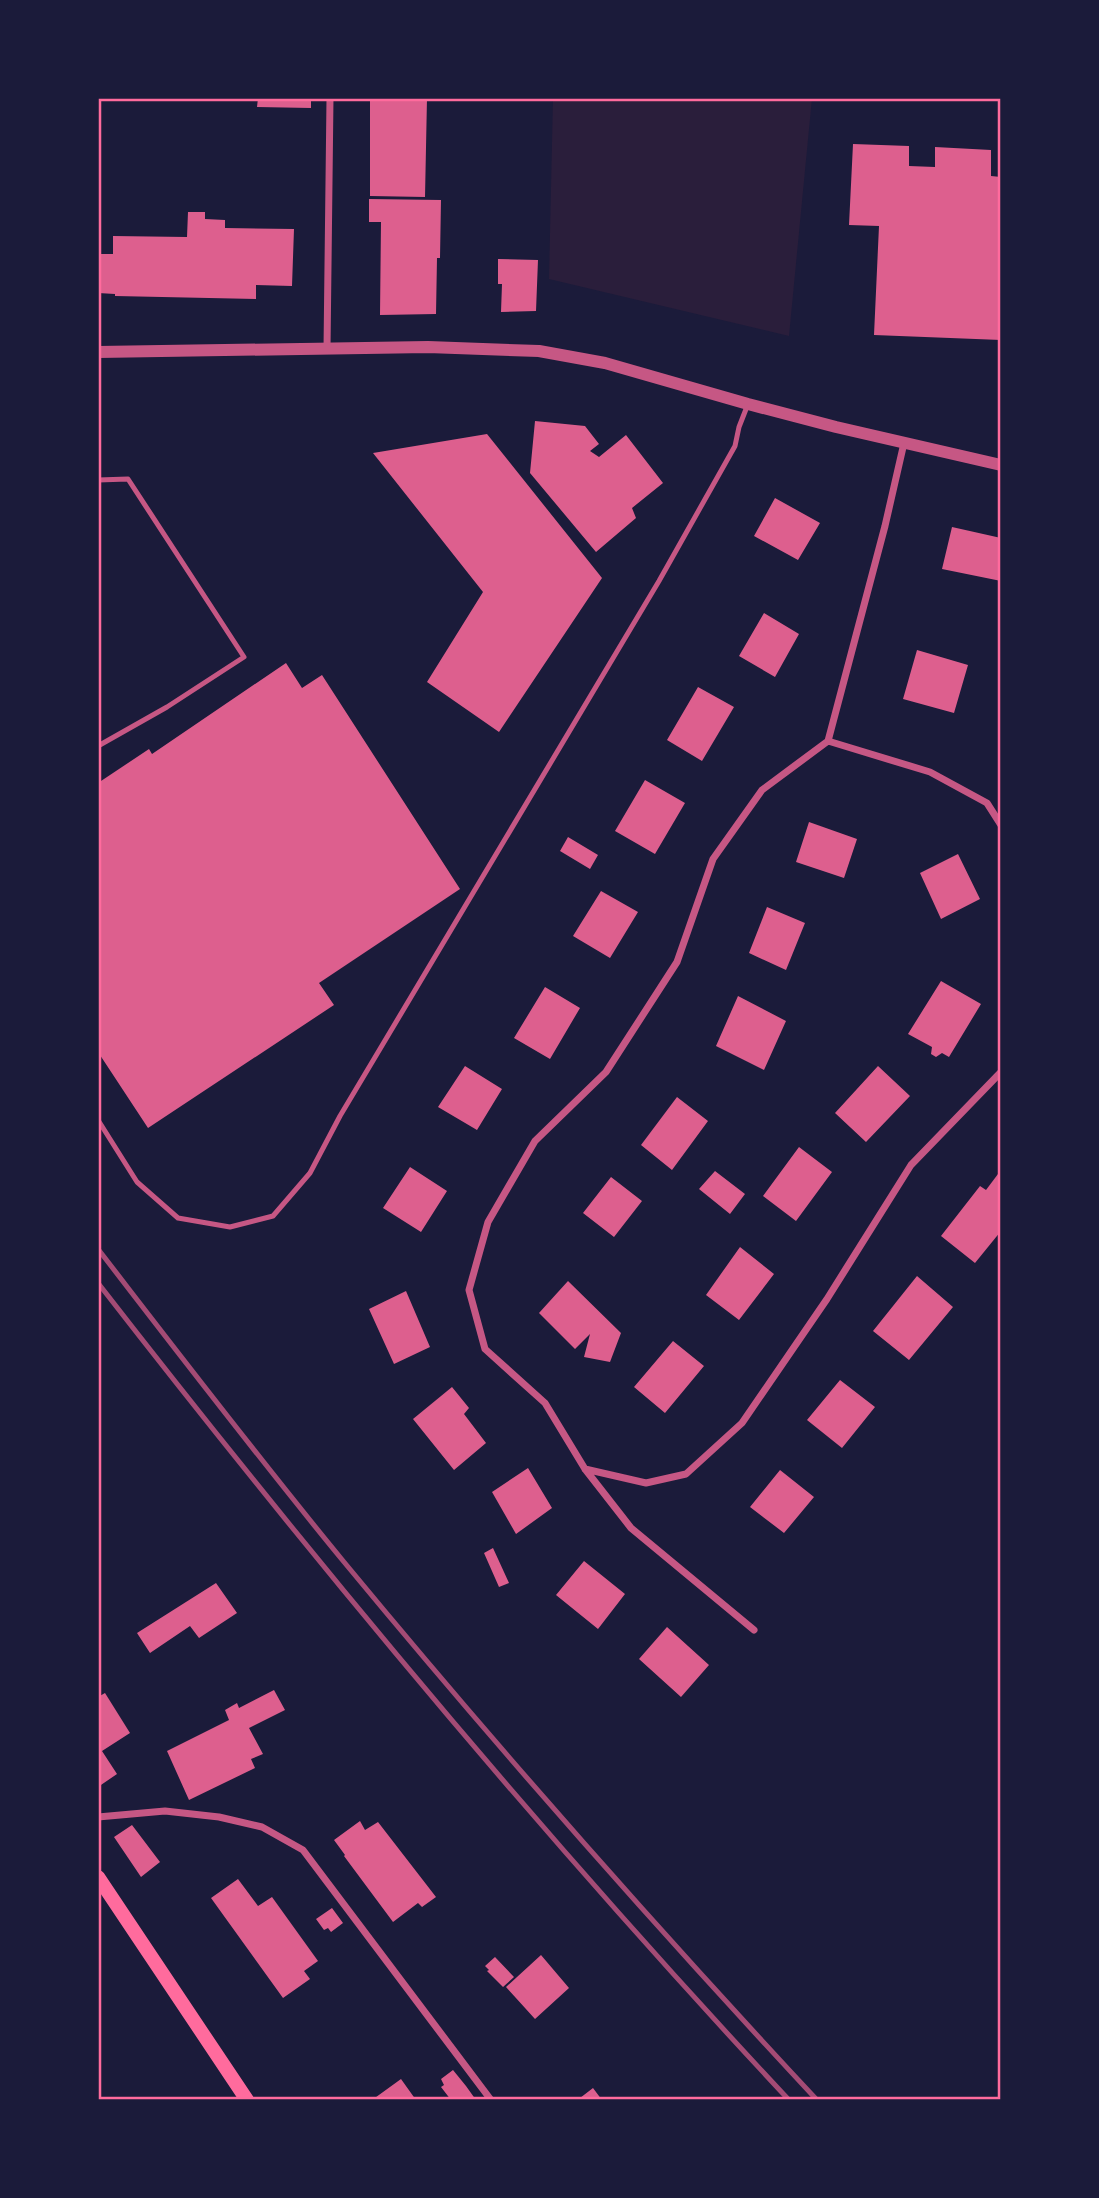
<svg xmlns="http://www.w3.org/2000/svg" width="1099" height="2198" viewBox="0 0 1099 2198" font-family="Inter,sans-serif">
<style>
.green{fill:#2a1e3b}
.building{fill:#dd5f8e}
.lines{fill:none;stroke-linecap:round;stroke-linejoin:round}
.service{stroke:#c65784;stroke-width:5}
.minor{stroke:#c65784;stroke-width:7}
.tertiary{stroke:#c65784;stroke-width:12}
.secondary{stroke:#ff6b9d;stroke-width:14}
.rail{stroke:#a44b75;stroke-width:5}
.neatline{fill:none;stroke:#ff6b9d;stroke-width:2.5}
</style>
<rect width="100%" height="100%" fill="#1b1b3a"/>
<path class="green" d="M553,98H812L789,336L549,279Z"/>
<path class="building" d="M258,98H311V108L257,107Z
M370,98H427L425,197L370,196Z
M853,144L909,146V166L935,167V147L991,150V176L1001,177V340L874,335L879,226L849,225Z
M369,199L441,200L440,258H437L436,314L380,315L381,222H369Z
M188,212H205V219L225,220V228L294,229L292,286L256,285V299L115,296V294L98,293V254H113V236L187,237Z
M498,259L538,260L536,311L501,312L502,284H498Z
M535,421L585,426L599,444L590,451L599,457L626,435L663,483L632,508L636,518L596,552L530,473Z
M487,434L602,578L499,732L427,682L483,592L373,453Z
M775,498L820,523L798,560L754,536Z
M952,527L1001,538V581L942,569Z
M764,613L799,634L775,677L739,656Z
M917,650L968,665L954,713L903,699Z
M286,663L302,688L322,675L460,889L319,983L334,1005L148,1128L98,1052V783L149,749L152,754Z
M698,687L734,707L702,761L667,740Z
M645,780L685,803L655,854L615,831Z
M809,822L857,839L844,878L796,862Z
M568,837L598,855L590,869L560,851Z
M958,854L980,899L941,919L920,873Z
M601,891L638,912L610,958L573,936Z
M767,907L805,923L786,970L749,953Z
M941,981L981,1004L949,1057L942,1053L936,1057L931,1054L932,1047L908,1034Z
M545,987L580,1008L550,1059L514,1038Z
M738,996L786,1021L764,1070L716,1046Z
M465,1066L502,1089L477,1130L438,1107Z
M878,1066L910,1096L866,1142L835,1113Z
M677,1097L708,1121L672,1170L641,1145Z
M799,1147L832,1172L796,1221L763,1196Z
M410,1167L447,1191L421,1232L383,1208Z
M1001,1170V1231L975,1263L941,1236L980,1186L986,1190Z
M715,1171L745,1194L730,1214L699,1189Z
M611,1177L642,1201L614,1237L583,1213Z
M740,1247L774,1274L739,1320L706,1295Z
M917,1276L953,1307L909,1360L873,1331Z
M568,1281L621,1333L610,1362L584,1357L590,1334L575,1349L539,1313Z
M406,1291L430,1347L394,1364L369,1309Z
M673,1341L704,1366L665,1413L634,1387Z
M840,1380L875,1407L842,1448L807,1420Z
M452,1387L469,1408L464,1414L486,1443L454,1470L413,1419Z
M528,1468L552,1508L516,1534L492,1492Z
M780,1470L814,1497L784,1533L750,1507Z
M493,1548L509,1583L499,1587L484,1553Z
M584,1561L625,1594L598,1629L556,1595Z
M216,1583L237,1613L199,1638L190,1626L150,1653L137,1633Z
M667,1627L709,1665L681,1697L639,1659Z
M274,1690L285,1710L249,1728L263,1754L251,1759L255,1768L189,1800L167,1751L229,1720L225,1710L237,1703L239,1708Z
M105,1693L130,1733L102,1751L117,1774L98,1787V1697Z
M360,1821L365,1830L378,1822L436,1897L422,1907L418,1903L393,1922L344,1856L345,1855L334,1840Z
M132,1825L160,1862L141,1877L114,1837Z
M238,1879L258,1906L272,1897L318,1961L304,1971L310,1979L283,1998L211,1898Z
M332,1908L343,1923L331,1932L328,1928L324,1930L316,1919Z
M541,1955L569,1988L535,2019L506,1987Z
M495,1957L514,1977L503,1987L487,1971L489,1970L485,1966Z
M453,2070L466,2086L476,2100H451L441,2087L444,2085L441,2079Z
M401,2079L416,2100H372Z
M593,2088L602,2100H582L580,2098Z"/>
<g class="lines">
<path class="service" d="M98,480L128,479L244,657L167,707L98,746
M98,1120L137,1182L178,1218L230,1227L273,1216L310,1173L340,1116L659,581L735,446L739,427L748,404"/>
<path class="minor" d="M327,349L330,98
M828,741L930,772L987,803L1001,825
M585,1469L646,1483L686,1474L742,1423L827,1299L911,1165L1001,1072
M754,1630L631,1528L585,1469L545,1403L485,1349L469,1290L488,1222L535,1141L606,1072L677,962L713,859L762,790L828,741L885,526L904,443
M98,1817L165,1811L219,1817L262,1827L303,1850L491,2100"/>
<path class="tertiary" d="M98,352L428,347L539,351L605,363L748,404L836,427L1001,465"/>
<path class="secondary" d="M98,1877L247,2100"/>
<path class="rail" d="M98,1249C179,1354 260,1460 344,1562C496,1746 654,1925 817,2100
M98,1283C317,1565 545,1839 789,2100"/>
</g>
<rect width="1099" height="2198" fill="none" stroke="#1b1b3a" stroke-width="200"/>
<rect x="100" y="100" width="899" height="1998" class="neatline"/>
</svg>
